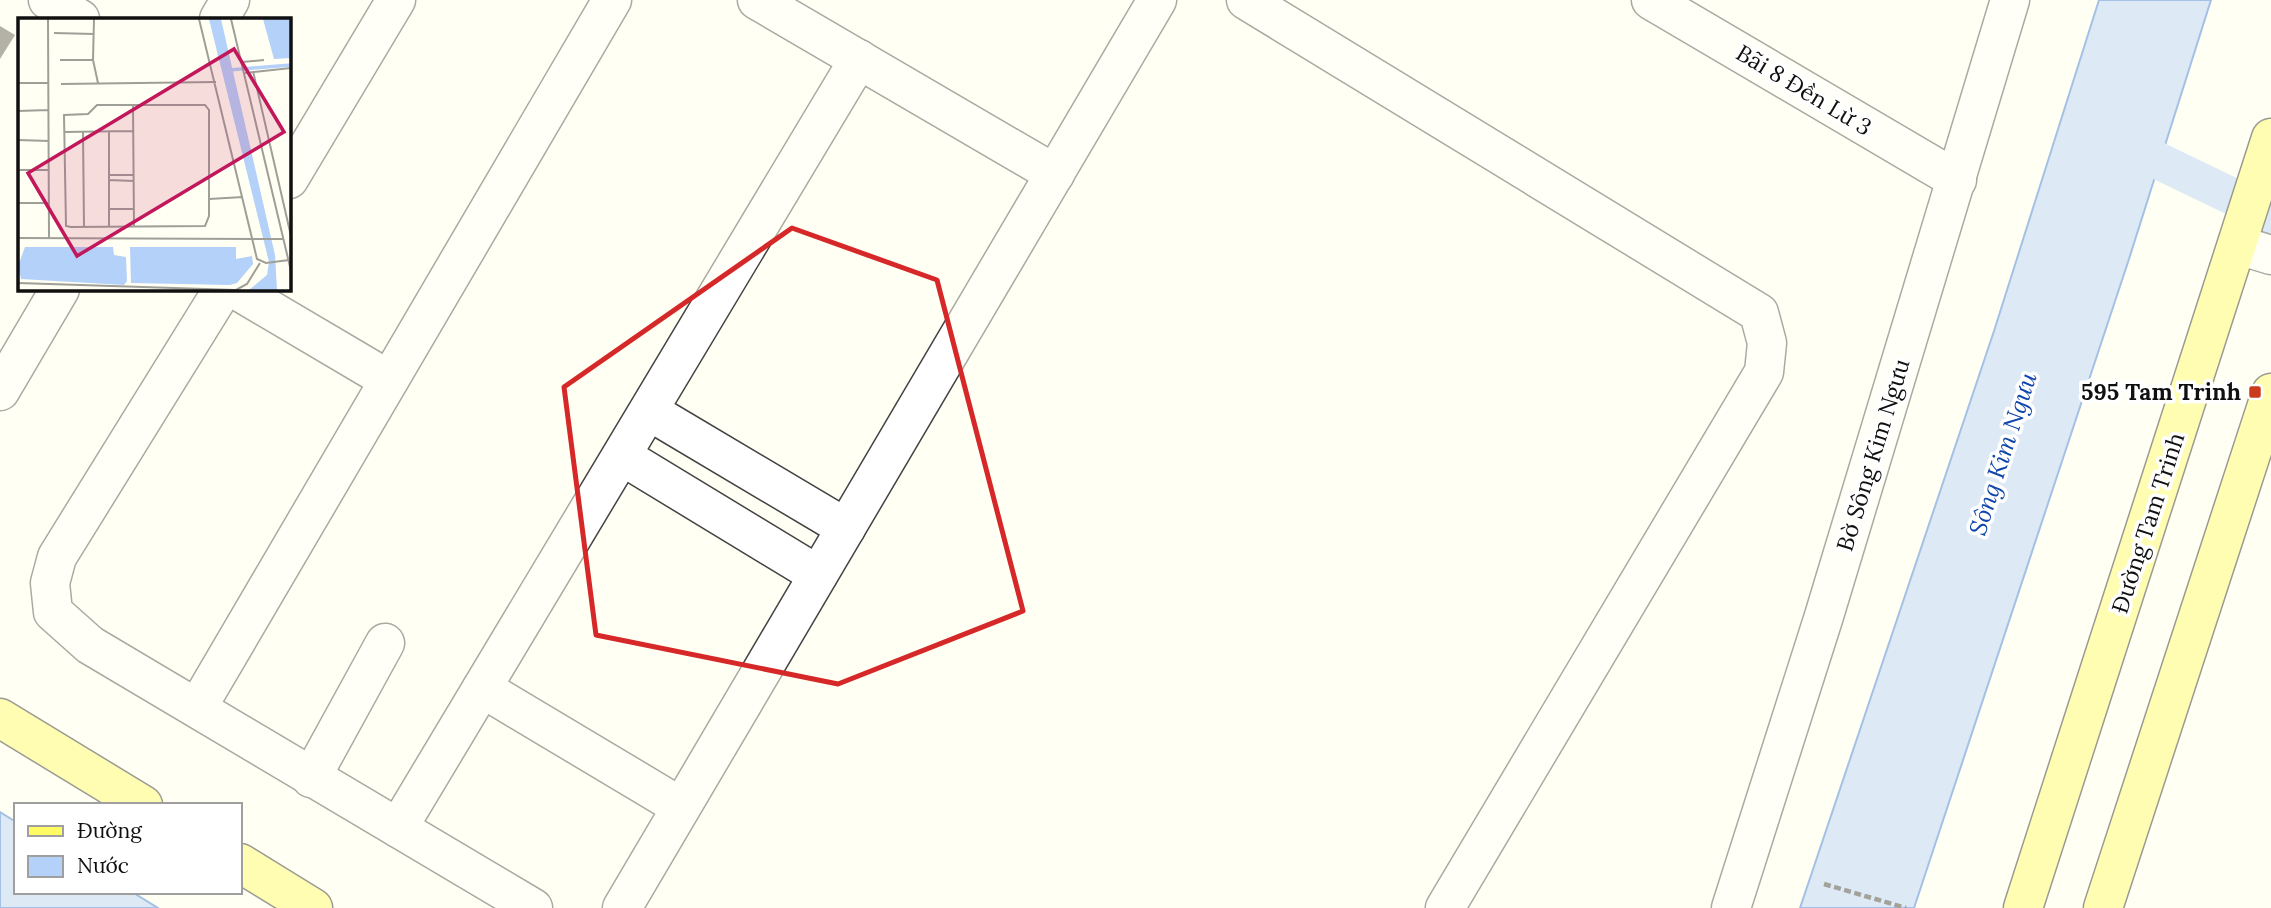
<svg xmlns="http://www.w3.org/2000/svg" width="2271" height="908" font-family="Lora,serif">
  <style>
    .water { fill: #b4d1fa; stroke: #3674d5; stroke-width: 2 }
    .lines { fill: none; stroke-linecap: round; stroke-linejoin: round }
    .canal { stroke: #b4d1fa; stroke-width: 37 }
    .building { fill: #59544b }
    .minor-casing { stroke: #434343; stroke-width: 41 }
    .major-casing { stroke: #212121; stroke-width: 41 }
    .path { stroke: #323232; stroke-width: 4.5; stroke-dasharray: 7 3.5; stroke-linecap: butt }
    .minor { stroke: #fff; stroke-width: 38 }
    .major { stroke: #fffb63; stroke-width: 38 }
    .marked { fill: none; stroke: #d62828; stroke-width: 5; stroke-linejoin: round }
    .poi-dot { fill: #ca3b1e; stroke: #fff; stroke-width: 2.5 }
    .labels { text-anchor: middle; stroke-width: 7; stroke-linejoin: round; paint-order: stroke }
    .street-label { font-size: 23px; fill: #101010; stroke: #fff }
    .poi-label { font-size: 23px; font-weight: bold; fill: #101010; stroke: #fff; text-anchor: end }
    .water-label { font-size: 24px; font-style: italic; fill: #1046ab; stroke: #fff }
    .inset-river { fill: none; stroke: #b4d1fa; stroke-width: 3.5 }
    .inset-road { fill: none; stroke: #9f9f98; stroke-width: 2 }
    .view { fill: #c2185b; fill-opacity: 0.15; stroke: #c2185b; stroke-width: 3.5 }
    .inset-edge { fill: none; stroke: #101010; stroke-width: 3.5 }
  </style>
  <rect width="100%" height="100%" fill="#fffff3"/>
  <g class="water">
    <polygon points="2099,0 2211,0 2129,259 1914,908 1800,908 1994,331"/>
    <polygon points="0,812 16,822 16,892 132,892 158,908 0,908"/>
  </g>
  <g class="lines">
    <polyline class="canal" points="2115,140 2271,215"/>
  </g>
  <polygon class="building" points="0,26 15,35 0,59"/>
  <g class="lines">
    <defs>
      <g id="minor">
        <polyline points="48,0 80,19"/>
        <polyline points="757,0 1055,174"/>
        <polyline points="1246,0 1759,313 1767,343 1764,372 1445,908"/>
        <polyline points="1651,0 1957,180"/>
        <polyline points="219,19 230,0"/>
        <polyline points="289,179 396,0"/>
        <polyline points="2238,245 2271,255"/>
        <polyline points="223,289 57,557 50,583 53,612 90,645 533,908"/>
        <polyline points="235,289 389,380"/>
        <polyline points="0,391 60,289"/>
        <polyline points="649,411 846,528"/>
        <polyline points="622,456 818,575"/>
        <polyline points="482,688 681,807"/>
        <polyline points="197,708 612,0"/>
        <polyline points="311,778 385,643"/>
        <polyline points="398,828 859,59"/>
        <polyline points="622,908 1157,0"/>
        <polyline points="1731,908 1824,616 2010,0"/>
      </g>
      <g id="major">
        <polyline points="0,718 143,805"/>
        <polyline points="240,863 313,908"/>
        <polyline points="2023,908 2271,138"/>
        <polyline points="2103,908 2271,393"/>
      </g>
    </defs>
    <use href="#minor" class="minor-casing"/>
    <use href="#major" class="major-casing"/>
    <polyline class="path" points="1824,884 1906,908"/>
    <use href="#minor" class="minor"/>
    <use href="#major" class="major"/>
  </g>
  <path d="M0 0H2271V908H0ZM792,228l145,52 86,331 -185,73 -242,-49 -32,-248z" fill="#fffff3" fill-opacity=".55" fill-rule="evenodd"/>
  <path class="marked" d="M792,228l145,52 86,331 -185,73 -242,-49 -32,-248z"/>
  <rect class="poi-dot" x="2248" y="385" width="14" height="14" rx="3.5"/>
  <g class="labels">
    <g class="street-label">
      <text transform="translate(1804 90) rotate(31)" y="8">Bãi 8 Đền Lừ 3</text>
      <text transform="translate(1873 455) rotate(-73)" y="8">Bờ Sông Kim Ngưu</text>
      <text transform="translate(2148 523) rotate(-72)" y="8">Đường Tam Trinh</text>
    </g>
    <g class="poi-label">
      <text x="2241" y="400">595 Tam Trinh</text>
    </g>
    <g class="water-label">
      <text transform="translate(2003 454) rotate(-72)" y="8">Sông Kim Ngưu</text>
    </g>
  </g>
  <g transform="translate(18 18)">
    <rect width="273" height="273" fill="#fffff3"/>
    <path d="M191,1h12l54,236 2,35h-28l18,-15 2,-13zM245,1h28v39l-17,1zM7,229h88l1,8 12,2 1,24 -3,4 -103,-6 -3,-13zM112,229h106v12l16,-3 1,8 -16,19 -7,2 -99,-2z" fill="#b4d1fa"/>
    <path class="inset-river" d="M211,52l62,-5"/>
    <path class="inset-road" d="M30,1l1,219M76,1l-1,41 5,23M181,1l58,240 9,4 23,-3M213,1l60,252M36,15l40,1M42,42h33M224,44l22,-2M235,53l38,165M227,55l46,-5M0,65h30M43,66l155,-2M115,87h72l4,5v106l-4,10 -134,1 -5,-1 -2,-111 24,-1 9,-9h36l1,121M0,93l30,-1M46,114l69,-1M65,114l1,95M91,114v95M0,122l31,1M0,152h31M91,157h25M91,162l25,1M191,181l34,-2M0,185h31M91,191h25M0,220l266,1M0,265l218,7 11,-6 13,-21"/>
    <path class="view" d="M216,31l50,83 -207,124 -49,-83z"/>
    <rect width="273" height="273" class="inset-edge"/>
  </g>
  <rect x="14" y="803" width="228" height="91" fill="#ffffff" stroke="#9f9f9f" stroke-width="2"/>
  <rect x="28" y="826" width="35" height="10" fill="#fffb63" stroke="#9f9f9f" stroke-width="2"/>
  <text x="77" y="838" font-size="21" fill="#101010">Đường</text>
  <rect x="28" y="856" width="35" height="21" fill="#b4d1fa" stroke="#9f9f9f" stroke-width="2"/>
  <text x="77" y="873" font-size="21" fill="#101010">Nước</text>
</svg>
